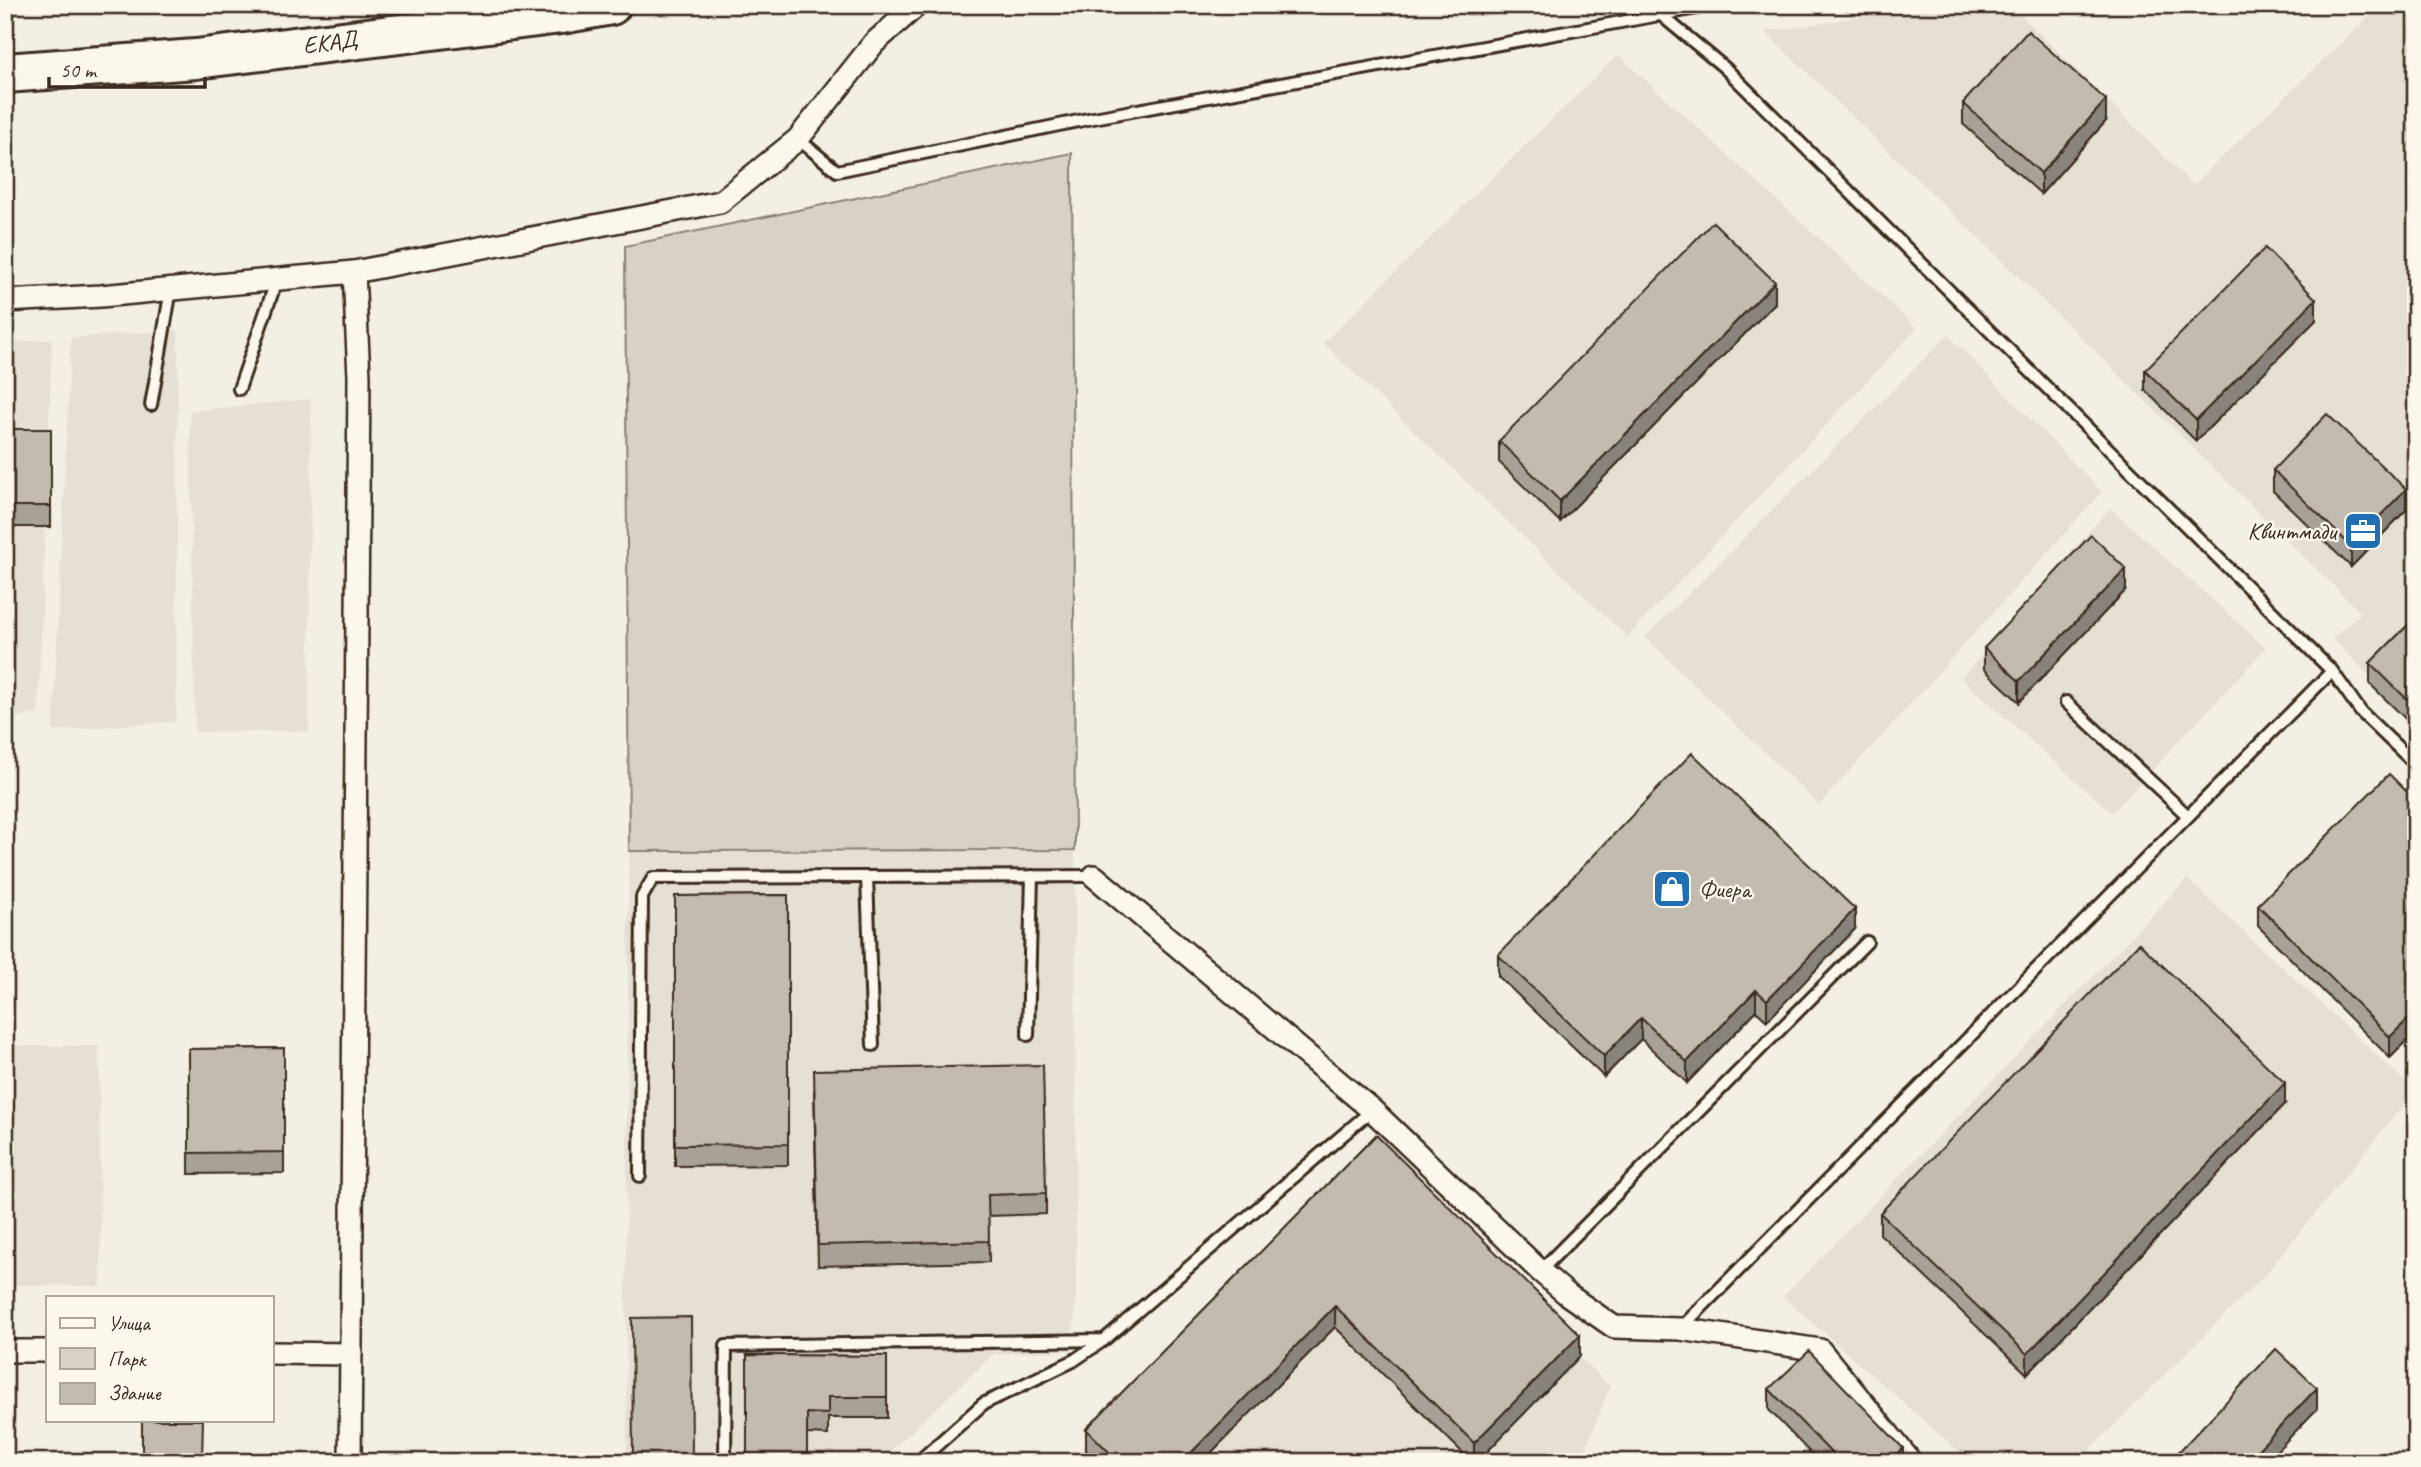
<svg xmlns="http://www.w3.org/2000/svg" width="2421" height="1467" font-family="Caveat,sans-serif">
  <style>
    .built { fill: #e5dfd4 }
    .green { fill: #d8d1c6; stroke: #8a7e72; stroke-width: 2 }
    .lines { fill: none; stroke-linecap: round; stroke-linejoin: round }
    .lane-casing { stroke: #3b2a1e; stroke-width: 16 }
    .street-casing { stroke: #3b2a1e; stroke-width: 26 }
    .highway-casing { stroke: #3b2a1e; stroke-width: 44 }
    .lane { stroke: #fbf7ec; stroke-width: 10 }
    .street { stroke: #fbf7ec; stroke-width: 21 }
    .highway { stroke: #fbf7ec; stroke-width: 38 }
    .wall { fill: #a8a197; stroke: #3b2a1e; stroke-width: 2 }
    .shaded-wall { fill: #88837b; stroke: #3b2a1e; stroke-width: 2 }
    .building { fill: #c3bbb0; stroke: #3b2a1e; stroke-width: 2 }
    .labels { text-anchor: middle; stroke-width: 5; stroke-linejoin: round; paint-order: stroke }
    .street-label { font-size: 24px; fill: #3b2a1e; stroke: #fbf7ec }
    .poi-label { font-size: 24px; fill: #3b2a1e; stroke: #fbf7ec; text-anchor: end }
  </style>
  <rect width="100%" height="100%" fill="#f3efe4"/>
  <filter id="ink" filterUnits="userSpaceOnUse"><feTurbulence type="fractalNoise" baseFrequency=".0143" numOctaves="2"/><feDisplacementMap in="SourceGraphic" scale="14" xChannelSelector="R" yChannelSelector="G"/><feConvolveMatrix kernelMatrix="1 2 1 2 8 2 1 2 1" color-interpolation-filters="sRGB"/></filter>
  <g filter="url(#ink)">
    <g class="built">
      <polygon points="1935,5 2011,5 2193,185 2381,5 2416,7 2416,723 2332,638 2361,613 2058,315 1765,32"/>
      <polygon points="1618,55 1917,328 1627,637 1323,343"/>
      <polygon points="178,330 176,721 53,731 71,338"/>
      <polygon points="1948,335 2102,492 1819,805 1645,637"/>
      <polygon points="52,339 38,714 5,719 5,343"/>
      <polygon points="311,399 309,731 195,732 190,411"/>
      <polygon points="2110,508 2266,648 2112,813 1961,678"/>
      <polygon points="1075,850 1076,1295 1072,1350 994,1354 879,1462 627,1462 626,1299 629,851"/>
      <polygon points="2187,879 2415,1091 2263,1277 2077,1462 1971,1462 1783,1297"/>
      <polygon points="5,1046 99,1046 101,1286 5,1285"/>
      <polygon points="1370,1153 1610,1387 1580,1462 1068,1462"/>
    </g>
    <polygon class="green" points="1072,153 1075,850 629,851 625,246"/>
    <g class="lines">
      <defs>
        <g id="lane">
          <polyline points="1661,15 1725,68 2332,671 2361,712 2416,765"/>
          <polyline points="798,139 837,171 1088,119 1714,5"/>
          <polyline points="239,389 277,279"/>
          <polyline points="151,405 171,289"/>
          <polyline points="2066,702 2188,816"/>
          <polyline points="867,877 873,1045"/>
          <polyline points="1028,1035 1032,876"/>
          <polyline points="640,1176 642,897 653,878 1094,876"/>
          <polyline points="1540,1271 1867,942"/>
          <polyline points="1680,1329 2332,671"/>
          <polyline points="725,1462 726,1346 1104,1340 1372,1110"/>
          <polyline points="918,1462 983,1404 1073,1361 1104,1340"/>
        </g>
        <g id="street">
          <polyline points="5,301 101,296 354,272 720,202 798,139 874,43 917,5"/>
          <polyline points="1094,876 1372,1110 1540,1271 1568,1295 1614,1327 1680,1329 1820,1350 1911,1462"/>
          <polyline points="5,1351 47,1351"/>
          <polyline points="271,1353 351,1354"/>
          <polyline points="350,1462 359,377 354,272"/>
        </g>
        <polyline id="highway" points="5,73 196,59 561,14 611,5"/>
      </defs>
      <use href="#lane" class="lane-casing"/>
      <use href="#street" class="street-casing"/>
      <use href="#highway" class="highway-casing"/>
      <use href="#lane" class="lane"/>
      <use href="#street" class="street"/>
      <use href="#highway" class="highway"/>
    </g>
    <g class="wall">
      <polygon points="1963,103 2106,121 2041,194 1963,124"/>
      <polygon points="1775,303 1560,522 1499,462 1499,441"/>
      <polygon points="2316,320 2196,441 2145,390 2145,370"/>
      <rect x="5" y="429" width="46" height="98"/>
      <polygon points="2273,470 2406,510 2351,567 2273,491"/>
      <polygon points="2126,590 2019,702 1984,669 1984,648"/>
      <polygon points="2416,617 2416,729 2370,684 2370,663"/>
      <polygon points="2416,801 2416,1032 2390,1058 2258,926 2258,905"/>
      <polygon points="788,895 788,1165 675,1166 675,896"/>
      <polygon points="1855,929 1767,1021 1756,1011 1687,1083 1641,1039 1604,1077 1498,976 1498,955"/>
      <polygon points="284,1048 284,1173 189,1174 189,1049"/>
      <polygon points="814,1091 1046,1193 1046,1214 988,1216 989,1262 818,1266"/>
      <polygon points="2285,1104 2027,1374 1880,1234 1880,1213"/>
      <polygon points="1376,1135 1580,1356 1477,1462 1472,1462 1335,1327 1202,1462 1098,1462 1086,1450 1086,1429"/>
      <polygon points="747,1355 887,1356 887,1418 828,1418 828,1435 807,1434"/>
      <polygon points="1769,1389 1903,1462 1819,1462 1769,1410"/>
    </g>
    <g class="shaded-wall">
      <polygon points="2106,100 2106,121 2041,194 2041,173"/>
      <polygon points="1775,282 1775,303 1560,522 1560,501"/>
      <polygon points="2316,299 2316,320 2196,441 2196,420"/>
      <polygon points="2406,489 2406,510 2351,567 2351,546"/>
      <polygon points="2126,569 2126,590 2019,702 2019,681"/>
      <polygon points="1855,909 1855,929 1767,1021 1767,1000"/>
      <polygon points="1756,990 1756,1011 1687,1083 1687,1062"/>
      <polygon points="2416,1011 2416,1032 2390,1058 2390,1037"/>
      <polygon points="1641,1018 1641,1039 1604,1077 1604,1056"/>
      <polygon points="2285,1083 2285,1104 2027,1374 2027,1354"/>
      <polygon points="1335,1306 1335,1327 1202,1462 1182,1462"/>
      <polygon points="1580,1335 1580,1356 1477,1462 1474,1462 1474,1443"/>
      <polygon points="2317,1388 2317,1409 2266,1462 2246,1462"/>
      <polygon points="1903,1448 1903,1462 1888,1462"/>
    </g>
    <g class="building">
      <polygon points="2028,31 2106,100 2041,173 1963,103"/>
      <polygon points="1713,222 1775,282 1560,501 1499,441"/>
      <polygon points="2265,248 2316,299 2196,420 2145,370"/>
      <polygon points="2327,414 2406,489 2351,546 2273,470"/>
      <rect x="5" y="429" width="46" height="77"/>
      <polygon points="2091,535 2126,569 2019,681 1984,648"/>
      <polygon points="2416,617 2416,708 2370,663"/>
      <polygon points="1692,753 1855,909 1767,1000 1756,990 1687,1062 1641,1018 1604,1056 1498,955"/>
      <polygon points="2389,774 2416,801 2416,1011 2390,1037 2258,905"/>
      <polygon points="788,895 788,1144 675,1145 675,896"/>
      <polygon points="2139,943 2285,1083 2027,1354 1880,1213"/>
      <polygon points="284,1048 284,1152 189,1153 189,1049"/>
      <polygon points="1043,1065 1046,1193 988,1195 989,1241 818,1245 814,1070"/>
      <polygon points="1376,1135 1580,1335 1474,1443 1335,1306 1182,1462 1119,1462 1086,1429"/>
      <polygon points="691,1317 692,1462 633,1462 632,1318"/>
      <polygon points="2276,1349 2317,1388 2246,1462 2169,1462"/>
      <polygon points="1809,1351 1903,1448 1888,1462 1840,1462 1769,1389"/>
      <polygon points="747,1355 887,1356 887,1397 828,1397 828,1414 807,1413 807,1462 747,1462"/>
      <polygon points="142,1420 203,1420 202,1462 142,1462"/>
    </g>
  </g>
  <defs>
    <symbol id="office-square" viewBox="-11 -11 22 22"><rect x="-9" y="-9" width="18" height="18" rx="4" fill="#1f6fb2" stroke="#fbf7ec"/><path d="M-6-3h4V-5.5h4V-3h4V5H-6ZM-1-4.5V-3h2v-1.5ZM-6 0V1H6V0Z" fill="#fff"/></symbol>
    <symbol id="shop-square" viewBox="-11 -11 22 22"><rect x="-9" y="-9" width="18" height="18" rx="4" fill="#1f6fb2" stroke="#fbf7ec"/><path d="M-5-2.5h2.3a2.7 3.5 0 0 1 5.4 0H5L5.5 6h-11ZM-1.5-2.5h3a1.5 2.3 0 0 0-3 0Z" fill="#fff"/></symbol>
  </defs>
  <g fill-rule="evenodd">
    <use href="#office-square" x="2341" y="509" width="44" height="44"/>
    <use href="#shop-square" x="1650" y="867" width="44" height="44"/>
  </g>
  <g class="labels">
    <g class="street-label">
      <text transform="translate(330 42) rotate(-7)" y="8">ЕКАД</text>
    </g>
    <g class="poi-label">
      <text x="2336" y="539">Квинтмади</text>
      <text x="1699" y="897" text-anchor="start">Фиера</text>
    </g>
  </g>
  <rect width="2421" height="1467" fill="none" stroke="#fbf7ec" stroke-width="28"/>
  <rect x="14" y="14" width="2393" height="1439" fill="none" stroke="#3b2a1e" stroke-width="2.5" filter="url(#ink)"/>
  <rect x="46" y="1296" width="228" height="126" fill="#fbf7ec" stroke="#aea59a" stroke-width="2"/>
  <rect x="60" y="1318" width="35" height="10" fill="#fbf7ec" stroke="#aea59a" stroke-width="2"/>
  <text x="108" y="1330" font-size="21" fill="#3b2a1e">Улица</text>
  <rect x="60" y="1348" width="35" height="21" fill="#d8d1c6" stroke="#aea59a" stroke-width="2"/>
  <text x="108" y="1366" font-size="21" fill="#3b2a1e">Парк</text>
  <rect x="60" y="1383" width="35" height="21" fill="#c3bbb0" stroke="#aea59a" stroke-width="2"/>
  <text x="108" y="1400" font-size="21" fill="#3b2a1e">Здание</text>
  <path d="M49 77v10h156v-10" fill="none" stroke="#3b2a1e" stroke-width="3.5"/>
  <text x="60" y="77" font-size="21" fill="#3b2a1e" stroke="#fbf7ec" stroke-width="5" paint-order="stroke">50 m</text>
</svg>
